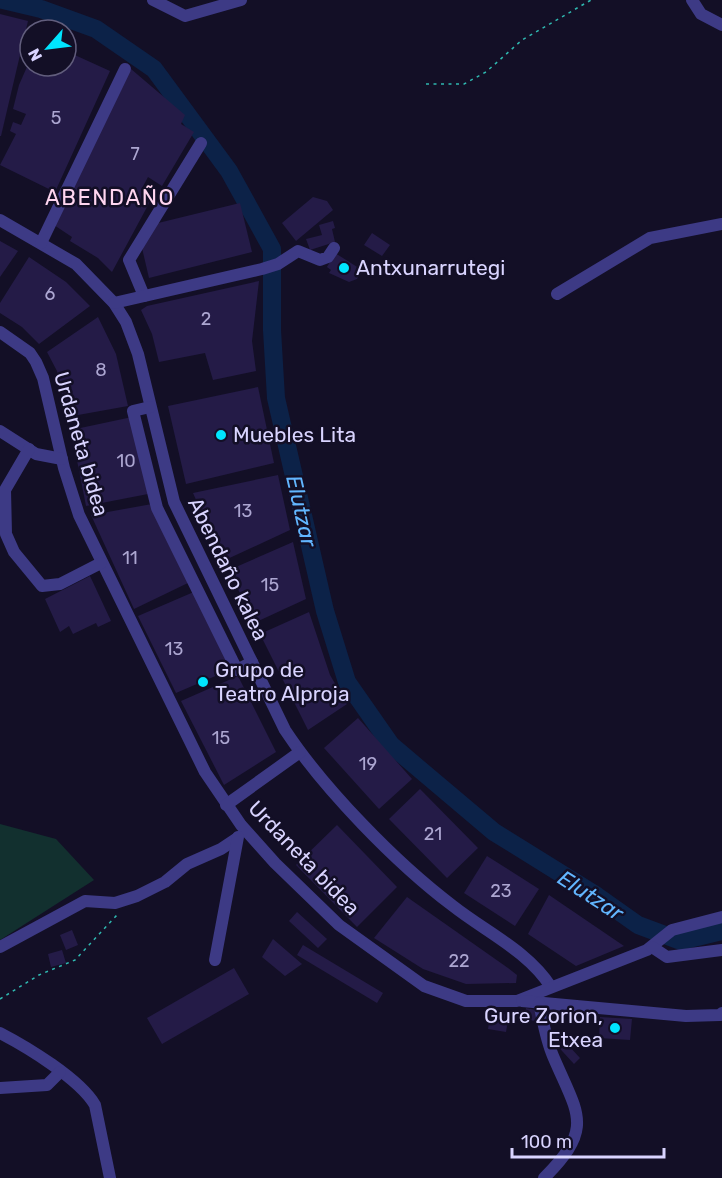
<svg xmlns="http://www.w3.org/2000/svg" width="722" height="1178" font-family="Rubik,sans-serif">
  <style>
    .green { fill: #12302f }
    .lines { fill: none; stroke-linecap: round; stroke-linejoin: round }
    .river { stroke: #0c2248; stroke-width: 18 }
    .building { fill: #241b47 }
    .path { stroke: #2fb8b0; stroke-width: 1.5; stroke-dasharray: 3 4.5; stroke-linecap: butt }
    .minor { stroke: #3d3a85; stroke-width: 12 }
    .poi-dot { fill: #00e5ff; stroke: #130f26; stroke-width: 2 }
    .labels { text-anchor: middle; stroke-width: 5; stroke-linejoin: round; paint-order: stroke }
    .number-label { font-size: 18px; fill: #aca6d1 }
    .poi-label { font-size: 21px; fill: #d9d4ff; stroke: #130f26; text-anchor: start }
    .street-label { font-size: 21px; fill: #d9d4ff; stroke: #130f26 }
    .neighbourhood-label { font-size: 22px; letter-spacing: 1.5px; fill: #ffd6f0; stroke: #130f26 }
    .water-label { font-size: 22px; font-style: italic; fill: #62b6ff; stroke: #130f26 }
  </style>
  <rect width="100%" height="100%" fill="#130f26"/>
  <polygon class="green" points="0,824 56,839 94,880 0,940"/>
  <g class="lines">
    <polyline class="river" points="3,0 41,9 96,29 154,69 229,171 272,249 272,330 276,398 325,611 347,682 391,745 494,832 597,896 638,925 681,941 722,931"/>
  </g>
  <g class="building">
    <polygon points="0,14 28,21 1,136 0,136"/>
    <polygon points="66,51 110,71 55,192 0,165 16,134 10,131 13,122 21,125 26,114 13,109 19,85 30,60 30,66 66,66"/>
    <polygon points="131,69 185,115 181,124 194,132 162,186 148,177 141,190 153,196 112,272 98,258 70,241 72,237 54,225"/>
    <polygon points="313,197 327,201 333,210 296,241 282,223"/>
    <polygon points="240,203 252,252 149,278 142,248 154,224"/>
    <polygon points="333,221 335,228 332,229 335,242 310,250 306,239 322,235 319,225"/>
    <polygon points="372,233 390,245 382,256 364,245"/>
    <polygon points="0,241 18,251 0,277"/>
    <polygon points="335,253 362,270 357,279 349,282 329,273 331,270 327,267"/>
    <polygon points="29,257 66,282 90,306 39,344 22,327 0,313 0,303"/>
    <polygon points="259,281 252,341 256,371 213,380 205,353 159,362 152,334 141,310 147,306"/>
    <polygon points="98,317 116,354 128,406 67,417 57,371 47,352"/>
    <polygon points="258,387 274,463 186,484 168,406"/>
    <polygon points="132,417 148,494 86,506 71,430"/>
    <polygon points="278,475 290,530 223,561 193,493"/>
    <polygon points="152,504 190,582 134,609 91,515"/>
    <polygon points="293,542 306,599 254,623 229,570"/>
    <polygon points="90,576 111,621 98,627 96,623 73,634 69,626 60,632 45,599"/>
    <polygon points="196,591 234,668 176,693 138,616"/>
    <polygon points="309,612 330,675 347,704 308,730 260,634"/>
    <polygon points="238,676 276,752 224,785 181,701"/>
    <polygon points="358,718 412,779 379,809 324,748"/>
    <polygon points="420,789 478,848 447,878 389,819"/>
    <polygon points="337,825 397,887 357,927 296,865"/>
    <polygon points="487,856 539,889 515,926 464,893"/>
    <polygon points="549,895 624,946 576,966 528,934"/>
    <polygon points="407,897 508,968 517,975 516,983 466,984 423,969 374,938"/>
    <polygon points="297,912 327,939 318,948 289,921"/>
    <polygon points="72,930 78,945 66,950 60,935"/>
    <polygon points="273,939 302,964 285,976 262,957"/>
    <polygon points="303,945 383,993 377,1003 297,955"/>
    <polygon points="62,950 66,963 51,967 48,954"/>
    <polygon points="234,968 249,994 162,1044 147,1018"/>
    <polygon points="526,1008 536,1010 537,1021 524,1020"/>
    <polygon points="491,1012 509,1015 506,1032 488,1029"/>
    <polygon points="600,1017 632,1019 630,1040 599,1038"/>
    <polygon points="558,1034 580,1058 574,1064 552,1040"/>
  </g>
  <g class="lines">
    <g class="path">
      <polyline points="426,84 464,84 486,72 522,40 591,0"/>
      <polyline points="0,999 39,975 75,960 117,915"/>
    </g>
    <g class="minor">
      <polyline points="153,0 185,16 241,0"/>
      <polyline points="692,0 701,14 722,25"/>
      <path d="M0,220l76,44 38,39 12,19 12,32 36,148 111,228c39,59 111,133 168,176 33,26 75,45 98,81"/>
      <polyline points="41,243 125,69"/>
      <polyline points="557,294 650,238 722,224"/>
      <polyline points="144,296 129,260 201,143"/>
      <polyline points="114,303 262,269 278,264 298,251 320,260 328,257 334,248"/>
      <polyline points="0,332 30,353 36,362 43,378 64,468 79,515 205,772 241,825 275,863 339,925 424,986 466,1001 517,1001 647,950 672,930 722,917"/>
      <polyline points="150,407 133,411 157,508 237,670 252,662"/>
      <polyline points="0,431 36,454 62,459"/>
      <polyline points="29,449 5,490 6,534 14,552 42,586 60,584 101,563"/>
      <polyline points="226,805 300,752"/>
      <polyline points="0,947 85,901 115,903 137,896 165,882 187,864 221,849 236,839"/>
      <polyline points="652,947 667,957 722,950"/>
      <polyline points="215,960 238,837"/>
      <polyline points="522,1001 686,1016 720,1015 722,1013"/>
      <path d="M539,1003c4,18 7,37 14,53 25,59 42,71 -9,122"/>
      <path d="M0,1033c27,14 80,46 95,72l15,73"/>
      <polyline points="0,1088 47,1085 60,1072"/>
    </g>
  </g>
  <g class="poi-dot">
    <circle cx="344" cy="268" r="6"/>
    <circle cx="221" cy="435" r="6"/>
    <circle cx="203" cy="682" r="6"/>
    <circle cx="615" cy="1028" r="6"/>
  </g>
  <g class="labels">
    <g class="number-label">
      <text x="56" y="124">5</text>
      <text x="135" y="160">7</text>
      <text x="50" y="300">6</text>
      <text x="206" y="325">2</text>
      <text x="101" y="376">8</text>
      <text x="126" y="467">10</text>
      <text x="243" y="517">13</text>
      <text x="130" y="564">11</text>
      <text x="270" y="591">15</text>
      <text x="174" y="655">13</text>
      <text x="221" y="744">15</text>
      <text x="368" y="770">19</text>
      <text x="433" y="840">21</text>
      <text x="501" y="897">23</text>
      <text x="459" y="967">22</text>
    </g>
    <g class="poi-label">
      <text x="356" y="275">Antxunarrutegi</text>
      <text x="233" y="442">Muebles Lita</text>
      <text x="215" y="677">Grupo de<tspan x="215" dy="24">Teatro Alproja</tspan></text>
      <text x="603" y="1023" text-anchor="end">Gure Zorion,<tspan x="603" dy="24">Etxea</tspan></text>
    </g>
    <g class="street-label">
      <text transform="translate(81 444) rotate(74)" y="7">Urdaneta bidea</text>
      <text transform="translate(228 569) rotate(64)" y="7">Abendaño kalea</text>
      <text transform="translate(304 858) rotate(46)" y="7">Urdaneta bidea</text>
    </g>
    <g class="neighbourhood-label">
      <text x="110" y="205">ABENDAÑO</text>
    </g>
    <g class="water-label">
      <text transform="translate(302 511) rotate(77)" y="8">Elutzar</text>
      <text transform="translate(591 895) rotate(33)" y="8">Elutzar</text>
    </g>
  </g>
  <g transform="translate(48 48) rotate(242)"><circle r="28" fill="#130f26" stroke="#625e7d" stroke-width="1.5"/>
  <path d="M0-4.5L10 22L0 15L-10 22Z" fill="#00e5ff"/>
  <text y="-9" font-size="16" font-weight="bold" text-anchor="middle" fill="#d9d4ff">N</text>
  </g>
  <path d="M512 1148v9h152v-9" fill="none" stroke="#d9d4ff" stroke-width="3"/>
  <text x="521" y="1148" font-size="18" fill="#d9d4ff" stroke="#130f26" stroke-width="4.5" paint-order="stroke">100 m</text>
</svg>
